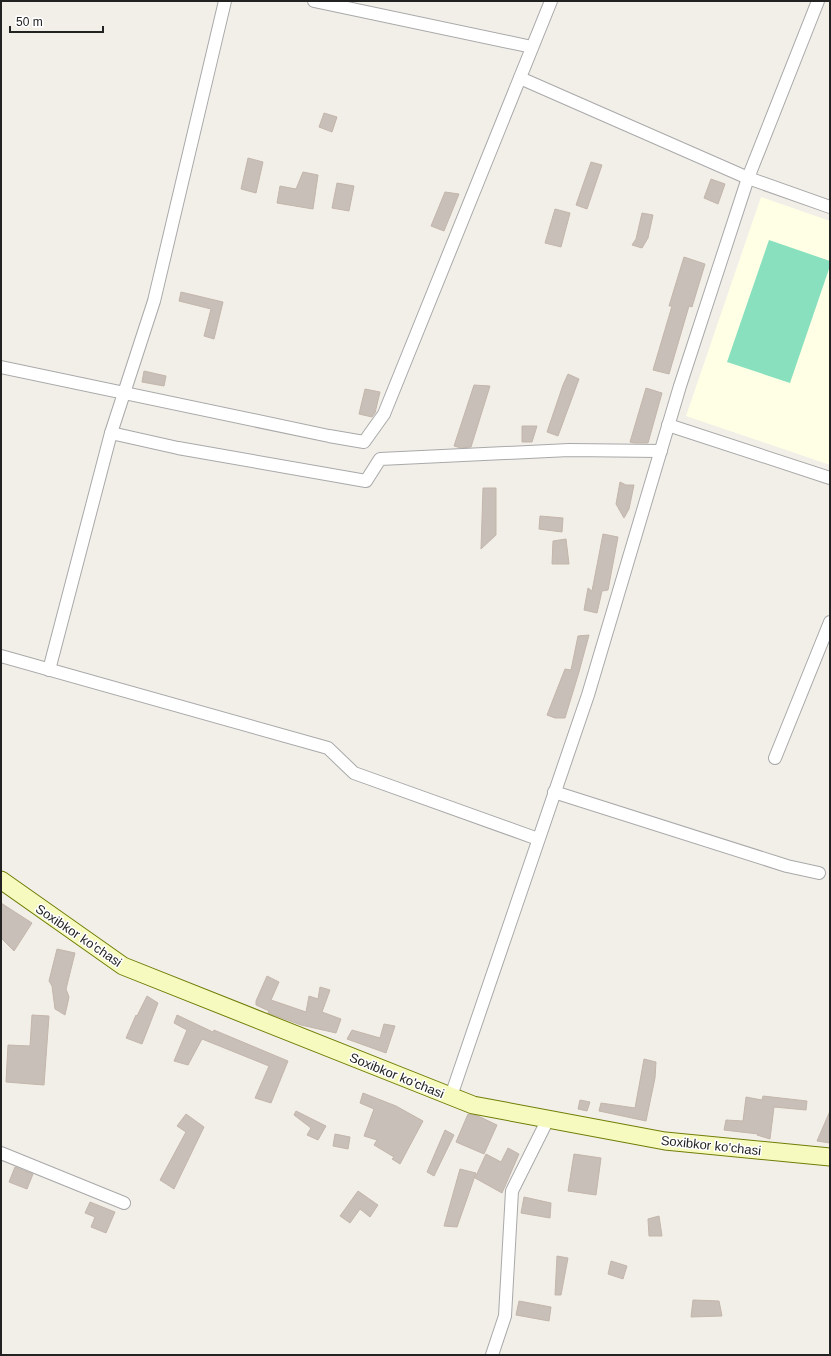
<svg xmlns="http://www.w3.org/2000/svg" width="831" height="1356" font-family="Arial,sans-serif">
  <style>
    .education { fill: #ffffe5 }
    .pitch { fill: #88e0be }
    .building { fill: #c7bfb8; stroke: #c4b6ab }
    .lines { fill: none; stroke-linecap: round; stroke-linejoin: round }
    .minor-casing { stroke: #a9a9a9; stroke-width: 14 }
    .secondary-casing { stroke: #707d05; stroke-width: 19 }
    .minor { stroke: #fff; stroke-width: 12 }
    .secondary { stroke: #f7fabf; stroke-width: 17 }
    .labels { text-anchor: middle; stroke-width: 3; stroke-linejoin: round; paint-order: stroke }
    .street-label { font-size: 13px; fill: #222; stroke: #fff }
  </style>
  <rect width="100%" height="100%" fill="#f2efe9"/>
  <polygon class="education" points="761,197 830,221 830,465 686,416"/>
  <polygon class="pitch" points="769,240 830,261 830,266 790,383 727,362"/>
  <g class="building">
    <polygon points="324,113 337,117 332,132 319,127"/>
    <polygon points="248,158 263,162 256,193 241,189"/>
    <polygon points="591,162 602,165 587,209 576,205"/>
    <polygon points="303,172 318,175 313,209 277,203 280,186 296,189"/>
    <polygon points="711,179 725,184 718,204 704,198"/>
    <polygon points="337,183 354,186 349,211 332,208"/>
    <polygon points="445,192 459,194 444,231 431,226"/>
    <polygon points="555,209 570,213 561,247 545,243"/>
    <polygon points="642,213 653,215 648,238 642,248 632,245 636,239"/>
    <polygon points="684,257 705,264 692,307 689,306 669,374 653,370 672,306 669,306"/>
    <polygon points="181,292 223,302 214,339 204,336 211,309 179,301"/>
    <polygon points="144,371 166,376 164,386 142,382"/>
    <polygon points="568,374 579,379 558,436 547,432 563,385"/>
    <polygon points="474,385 490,386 471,447 461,448 454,446"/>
    <polygon points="646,388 662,393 648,443 634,443 630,442"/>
    <polygon points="365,389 380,392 375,413 372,417 359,414"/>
    <polygon points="522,426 537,426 532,442 522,442"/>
    <polygon points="620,482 626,485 634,485 629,509 624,518 616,504"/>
    <polygon points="483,488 496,488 496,535 481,549"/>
    <polygon points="540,516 563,518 562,532 539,529"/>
    <polygon points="603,534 618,537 608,590 602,591 597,613 584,610 588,588 592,591"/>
    <polygon points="566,539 569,564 552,564 553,541"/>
    <polygon points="589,635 579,672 565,718 555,718 547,715 565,669 571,670 578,636"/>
    <polygon points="1,903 32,923 14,951 1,938"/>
    <polygon points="57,949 75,953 66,989 69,997 65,1015 55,1009 52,986 49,981"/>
    <polygon points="267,976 279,982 271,1000 306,1012 309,996 318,999 320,987 330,990 322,1012 341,1019 336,1033 301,1025 268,1013 269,1011 256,1005 256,1001"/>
    <polygon points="147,996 158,1003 142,1044 126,1038 136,1015 137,1016"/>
    <polygon points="32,1015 49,1016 44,1085 6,1082 8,1045 30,1046"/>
    <polygon points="177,1015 213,1032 214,1030 288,1061 271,1103 255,1098 269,1066 202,1039 188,1065 174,1061 187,1030 174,1023"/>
    <polygon points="384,1024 395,1026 386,1053 347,1039 352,1030 380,1038"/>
    <polygon points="644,1059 656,1062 655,1078 646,1121 599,1111 601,1103 635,1108"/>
    <polygon points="363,1093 396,1106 423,1121 400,1164 392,1159 394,1157 374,1145 377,1140 364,1136 374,1109 360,1103"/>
    <polygon points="763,1096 807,1101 806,1110 774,1107 770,1139 757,1135 758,1134 724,1130 726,1120 743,1121 746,1097 762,1100"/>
    <polygon points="580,1100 590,1102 587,1111 578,1109"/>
    <polygon points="296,1111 326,1126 318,1140 307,1135 311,1128 294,1115"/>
    <polygon points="830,1111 830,1143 817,1141"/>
    <polygon points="186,1114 204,1127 174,1189 160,1180 186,1132 177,1126"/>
    <polygon points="468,1114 478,1116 497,1125 484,1154 456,1142"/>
    <polygon points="445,1130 454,1135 434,1176 427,1172"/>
    <polygon points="335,1134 350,1137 348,1149 333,1146"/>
    <polygon points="508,1148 519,1154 502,1193 475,1178 486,1154 501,1162"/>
    <polygon points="574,1154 601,1158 596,1195 568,1191"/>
    <polygon points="15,1167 33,1174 27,1189 9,1182"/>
    <polygon points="460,1169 476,1173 457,1227 444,1226"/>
    <polygon points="358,1191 378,1205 370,1217 360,1209 350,1223 340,1216"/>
    <polygon points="524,1197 551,1203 550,1218 521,1213"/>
    <polygon points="90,1202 115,1212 106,1233 91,1227 95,1217 85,1213"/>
    <polygon points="659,1216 662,1236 649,1236 648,1219"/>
    <polygon points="557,1256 568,1258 561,1295 555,1295"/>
    <polygon points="611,1261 627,1266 623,1279 608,1274"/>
    <polygon points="693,1300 719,1301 722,1316 691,1317"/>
    <polygon points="519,1301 551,1307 549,1321 516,1315"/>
  </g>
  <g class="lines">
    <defs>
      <g id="minor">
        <polyline points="314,1 532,47"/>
        <polyline points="520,78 748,178 830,207"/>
        <polyline points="1,367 329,436 364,442 384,414 551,1"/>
        <polyline points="668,425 830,478"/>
        <polyline points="111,433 154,301 225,1"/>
        <polyline points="1,656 328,748 354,773 538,839"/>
        <polyline points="49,670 111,433 178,448 366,481 380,459 569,450 661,451"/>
        <polyline points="775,758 830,622"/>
        <polyline points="554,792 787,866 819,873"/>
        <polyline points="451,1096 588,695 680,386 748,178 818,1"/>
        <polyline points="1,1153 124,1203"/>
        <polyline points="492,1355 505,1316 512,1191 548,1119"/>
      </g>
      <polyline id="secondary" points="1,880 123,966 473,1105 665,1141 830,1157"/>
    </defs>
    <use href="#minor" class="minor-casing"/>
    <use href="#secondary" class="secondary-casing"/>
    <use href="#minor" class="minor"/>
    <use href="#secondary" class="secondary"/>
  </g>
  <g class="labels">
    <g class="street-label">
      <text transform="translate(79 935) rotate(34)" y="5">Soxibkor ko'chasi</text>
      <text transform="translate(397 1075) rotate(22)" y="5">Soxibkor ko'chasi</text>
      <text transform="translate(711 1145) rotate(6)" y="5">Soxibkor ko'chasi</text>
    </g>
  </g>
  <rect width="831" height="1356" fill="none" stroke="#222222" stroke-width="4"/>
  <path d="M10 26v6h93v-6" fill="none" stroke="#222222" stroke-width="2"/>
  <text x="16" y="26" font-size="12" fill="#222222" stroke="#ffffff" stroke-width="3" paint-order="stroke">50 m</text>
</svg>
